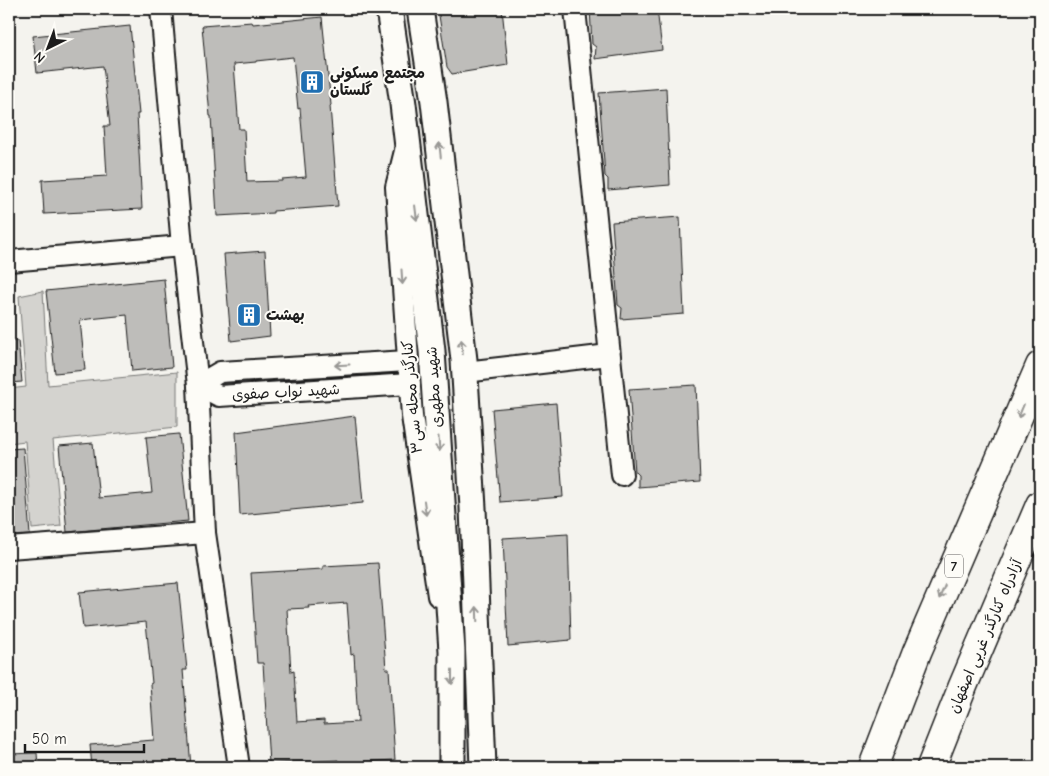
<svg xmlns="http://www.w3.org/2000/svg" width="1049" height="776" font-family="'Comic Neue','Playpen Sans Arabic',sans-serif">
  <style>
    .green { fill: #d4d3cf; stroke: #787876 }
    .building { fill: #bebdba; stroke: #1c1c1c; fill-rule: evenodd }
    .lines { fill: none; stroke-linecap: round; stroke-linejoin: round }
    .minor-casing { stroke: #1c1c1c; stroke-width: 24 }
    .major-casing { stroke: #1c1c1c; stroke-width: 29 }
    .highway-casing { stroke: #1c1c1c; stroke-width: 31 }
    .minor { stroke: #fdfcf7; stroke-width: 20 }
    .major { stroke: #fdfcf7; stroke-width: 25 }
    .highway { stroke: #fdfcf7; stroke-width: 28 }
    .oneway { stroke: #989794 }
    .labels { text-anchor: middle; stroke-width: 4; stroke-linejoin: round; paint-order: stroke }
    .shield { fill: #fdfcf7; stroke: #605f5e; stroke-width: 1 }
    .shield-label { font-size: 14px; font-weight: bold; fill: #1c1c1c }
    .poi-label { font-size: 15px; font-weight: bold; fill: #1c1c1c; stroke: #fdfcf7; text-anchor: start }
    .street-label { font-size: 15px; fill: #1c1c1c; stroke: #fdfcf7 }
  </style>
  <rect width="100%" height="100%" fill="#f4f3ee"/>
  <filter id="ink" filterUnits="userSpaceOnUse"><feTurbulence type="fractalNoise" baseFrequency=".02" numOctaves="2"/><feDisplacementMap in="SourceGraphic" scale="10" xChannelSelector="R" yChannelSelector="G"/><feConvolveMatrix kernelMatrix="1 2 1 2 8 2 1 2 1" color-interpolation-filters="sRGB"/></filter>
  <g filter="url(#ink)">
    <polygon class="green" points="43,291 48,385 177,372 177,427 53,440 61,526 32,529 25,441 9,443 9,389 26,387 19,296"/>
    <g class="building">
      <polygon points="438,9 502,9 508,65 452,74 447,67"/>
      <polygon points="590,9 657,9 662,50 595,59 596,47 592,44"/>
      <path d="M322,17l9,88 -1,1 8,100 -65,5v2l-56,3 -6,-100h-1l-8,-90 50,-4 1,2zM293,57l5,52 2,-1 6,69 -24,2v2l-35,1 -3,-53h-5l-5,-65 22,-2v-1z"/>
      <polygon points="130,26 139,114 137,114 142,209 44,214 42,180 107,176 104,126 110,126 103,66 37,73 33,36"/>
      <polygon points="666,88 670,185 608,190 608,179 605,176 599,93"/>
      <polygon points="680,217 684,314 621,319 622,308 618,305 612,222"/>
      <polygon points="265,251 270,336 231,341 224,254"/>
      <polygon points="164,279 172,367 132,371 127,315 80,320 85,370 55,373 46,291"/>
      <polygon points="9,341 18,341 22,382 9,383"/>
      <polygon points="696,385 700,482 638,487 638,475 635,472 629,389"/>
      <polygon points="556,403 563,497 500,502 492,409"/>
      <polygon points="355,416 363,503 240,515 236,432"/>
      <polygon points="179,434 188,521 67,532 59,446 93,443 99,498 152,493 146,437"/>
      <polygon points="23,448 30,535 9,536 9,449"/>
      <polygon points="568,534 571,640 508,646 503,538"/>
      <path d="M378,563l8,106h3l6,91 -57,3v-3l-69,4 -6,-101h-6l-6,-90 72,-4v-3zM347,603l4,52 3,-1 4,68 -34,2v-4l-27,2 -3,-51 -3,1 -4,-63 22,-1 -1,-2z"/>
      <polygon points="178,583 187,670 183,670 191,767 92,767 90,745 154,740 150,684 152,683 146,622 83,628 79,592"/>
      <polygon points="37,753 38,767 9,767 9,754"/>
    </g>
    <g class="lines">
      <defs>
        <g id="minor">
          <polyline points="161,9 182,246 198,385 205,533 239,767"/>
          <polyline points="575,9 622,475"/>
          <polyline points="405,151 396,187 412,416 438,596"/>
          <polyline points="9,261 182,246"/>
          <polyline points="465,372 609,355"/>
          <polyline points="198,385 219,396 410,384"/>
          <polyline points="198,385 220,372 408,361"/>
          <polyline points="9,548 205,533"/>
        </g>
        <g id="major">
          <polyline points="389,9 403,104 432,351 452,651 452,767"/>
          <polyline points="420,9 434,102 464,360 473,508 483,767"/>
        </g>
        <g id="highway">
          <polyline points="873,767 917,652 1040,366"/>
          <polyline points="931,767 963,686 1040,505"/>
        </g>
      </defs>
      <use href="#minor" class="minor-casing"/>
      <use href="#major" class="major-casing"/>
      <use href="#highway" class="highway-casing"/>
      <use href="#minor" class="minor"/>
      <use href="#major" class="major"/>
      <use href="#highway" class="highway"/>
    </g>
    <defs><path id="oneway-shaft" d="M-6 0H5M1.5-3L5.5 0L1.5 3" fill="none" stroke-width="1.6" stroke-linecap="round" stroke-linejoin="round" transform="scale(1.25)"/></defs>
    <g class="oneway">
      <use href="#oneway-shaft" transform="translate(440 150) rotate(-96)"/>
      <use href="#oneway-shaft" transform="translate(416 213) rotate(83)"/>
      <use href="#oneway-shaft" transform="translate(402 277) rotate(86)"/>
      <use href="#oneway-shaft" transform="translate(462 347) rotate(-96)"/>
      <use href="#oneway-shaft" transform="translate(342 365) rotate(177)"/>
      <use href="#oneway-shaft" transform="translate(1021 411) rotate(113)"/>
      <use href="#oneway-shaft" transform="translate(439 444) rotate(86)"/>
      <use href="#oneway-shaft" transform="translate(425 508) rotate(82)"/>
      <use href="#oneway-shaft" transform="translate(942 592) rotate(113)"/>
      <use href="#oneway-shaft" transform="translate(477 614) rotate(-92)"/>
      <use href="#oneway-shaft" transform="translate(452 677) rotate(90)"/>
    </g>
  </g>
  <defs>
    <symbol id="building-square" viewBox="-11 -11 22 22"><rect x="-9" y="-9" width="18" height="18" rx="4" fill="#1f6fb2" stroke="#fdfcf7"/><path d="M-4-6H4V6H1V3H-1V6H-4ZM-2.5-4.3h1.7v1.8h-1.7ZM.8-4.3h1.7v1.8H.8ZM-2.5-1h1.7V.8h-1.7ZM.8-1h1.7V.8H.8Z" fill="#fff"/></symbol>
  </defs>
  <g fill-rule="evenodd">
    <use href="#building-square" x="298" y="68" width="28" height="28"/>
    <use href="#building-square" x="235" y="301" width="28" height="28"/>
  </g>
  <g class="labels">
    <rect class="shield" x="945" y="554.5" width="18" height="23" rx="4"/>
    <g class="shield-label">
      <text x="954" y="571">7</text>
    </g>
    <g class="poi-label">
      <text x="330" y="78">مجتمع مسکونی<tspan x="330" dy="17">گلستان</tspan></text>
      <text x="266" y="320">بهشت</text>
    </g>
    <g class="street-label">
      <text transform="translate(434 387) rotate(-94)" y="5">شهید مطهری</text>
      <text transform="translate(286 392) rotate(-3)" y="5">شهید نواب صفوی</text>
      <text transform="translate(412 397) rotate(-95)" y="5">کنارگذر محله سی۳</text>
      <text transform="translate(985 636) rotate(-67)" y="5">آزادراه کنارگذر غربی اصفهان</text>
    </g>
  </g>
  <rect width="1049" height="776" fill="none" stroke="#fdfcf7" stroke-width="30"/>
  <rect x="15" y="15" width="1019" height="746" fill="none" stroke="#1c1c1c" stroke-width="2" filter="url(#ink)"/>
  <g transform="translate(48 48) rotate(222)" stroke="#fdfcf7" stroke-width="4" paint-order="stroke">
  <path d="M0-4L9 19L0 12L-9 19Z" fill="#1c1c1c"/>
  <text y="-8" font-size="14" font-weight="bold" text-anchor="middle" fill="#1c1c1c">N</text>
  </g>
  <path d="M25 744v8h119v-8" fill="none" stroke="#1c1c1c" stroke-width="2.5"/>
  <text x="32" y="744" font-size="15" fill="#1c1c1c" stroke="#fdfcf7" stroke-width="4" paint-order="stroke">50 m</text>
</svg>
